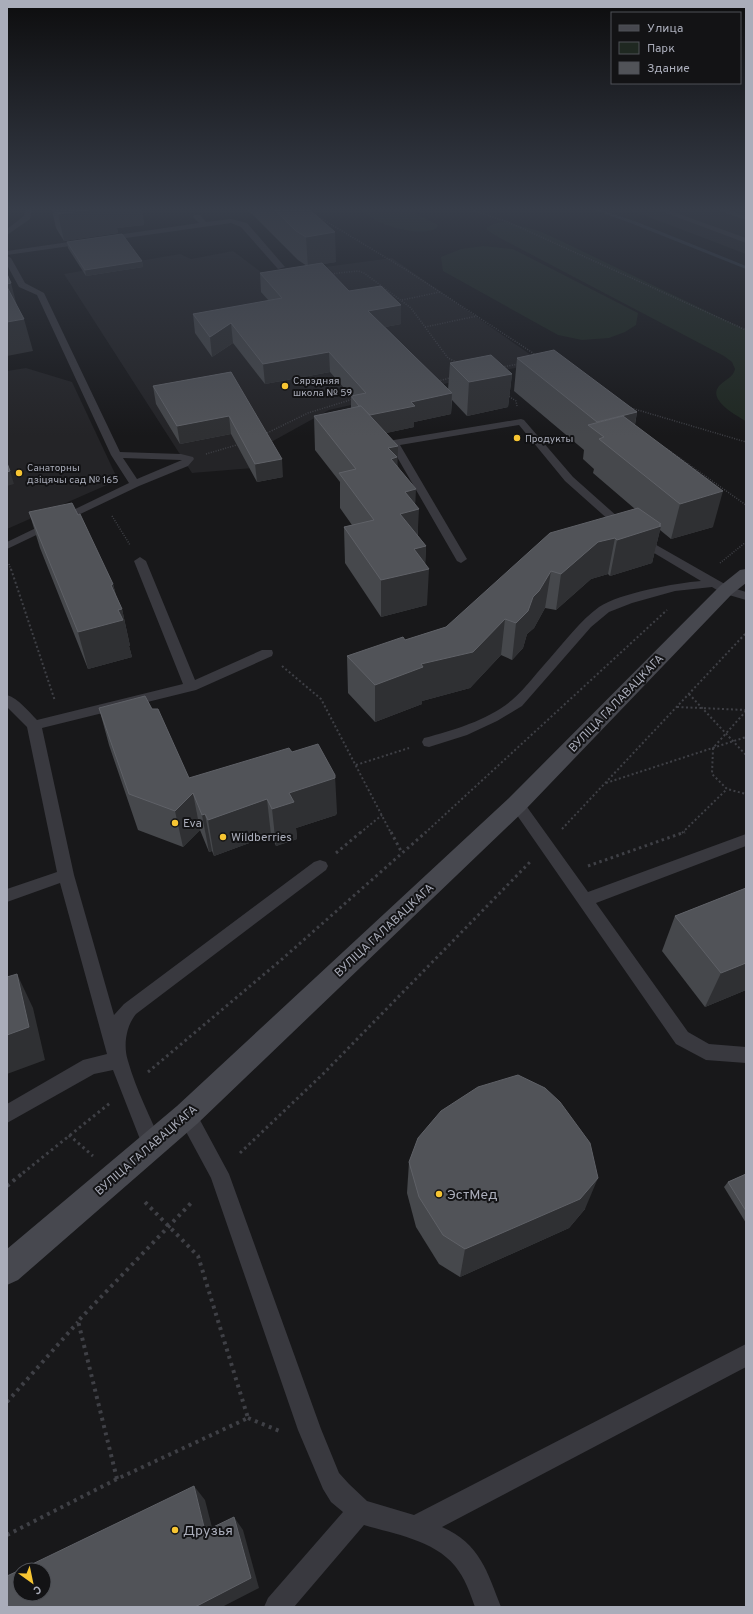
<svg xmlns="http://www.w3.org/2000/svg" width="753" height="1614" font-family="Overpass,sans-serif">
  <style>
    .built { fill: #242427 }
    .green { fill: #1f2821 }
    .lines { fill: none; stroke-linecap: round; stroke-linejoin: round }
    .stream { fill: #2d353f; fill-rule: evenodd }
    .path-far3 { stroke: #3f4046; stroke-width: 1.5; stroke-dasharray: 1 1.5; stroke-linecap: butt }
    .path-far2 { stroke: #3f4046; stroke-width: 2; stroke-dasharray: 2 2.5; stroke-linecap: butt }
    .path-far1 { stroke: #3f4046; stroke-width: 3; stroke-dasharray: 2.5 3.5; stroke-linecap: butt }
    .path { stroke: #3f4046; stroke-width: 4; stroke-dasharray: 3 4.5; stroke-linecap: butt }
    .lane { fill: #39393f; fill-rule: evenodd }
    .secondary { fill: #47484f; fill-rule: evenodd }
    .wall { fill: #46484c }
    .shaded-wall { fill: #2f3033 }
    .building { fill: #515358; stroke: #5f6167 }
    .poi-dot { fill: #f7c532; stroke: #131315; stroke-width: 1.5 }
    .labels { text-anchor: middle; stroke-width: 4; stroke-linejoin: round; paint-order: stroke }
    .far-poi-label { font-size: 10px; fill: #aaadba; stroke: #131315; text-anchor: start }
    .street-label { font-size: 12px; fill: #aaadba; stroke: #131315 }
    .poi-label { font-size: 12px; fill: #aaadba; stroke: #131315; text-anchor: start }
    .near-poi-label { font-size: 14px; fill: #aaadba; stroke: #131315; text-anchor: start }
  </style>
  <rect width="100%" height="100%" fill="#18181a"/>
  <g class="built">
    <polygon points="630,210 746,210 746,254"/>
    <polygon points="233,251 265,275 392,258 541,362 329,410 264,446 253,468 192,473 64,274 180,254 191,259"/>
    <polygon points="26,368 72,382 118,480 7,529 7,371"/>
  </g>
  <g class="green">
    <path d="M362,210h57l-2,2 1,3 20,10 -1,3c-14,8 -41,1 -56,-5 -7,-3 -13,-8 -19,-13z"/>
    <path d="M506,222l33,9 18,8 189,91v91c-9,-5 -39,-21 -27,-35 6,-7 14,-8 16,-17l-3,-7 -8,-6 -226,-119 -11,-7v-3l10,-4z"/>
    <polygon points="483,246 513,249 638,313 636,325 625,332 609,338 582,340 558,335 443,271 441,257 461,249"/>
  </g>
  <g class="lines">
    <polygon class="stream" points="595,210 601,210 637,222 746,266 746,269 633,224"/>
    <g class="path-far3">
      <polyline points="471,210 508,222 746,330"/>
      <polyline points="314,214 408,271 536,355"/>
      <polyline points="329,274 358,271 364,273 411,308 448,358 458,363"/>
      <polyline points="402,300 440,292"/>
      <polyline points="425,327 477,316"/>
      <polyline points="502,367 519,364"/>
      <polyline points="438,381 450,378"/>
      <polyline points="507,395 516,401 517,406"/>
      <polyline points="631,408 746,442"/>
      <polyline points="265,434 308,413 353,399"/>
      <polyline points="667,449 746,505"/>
      <polyline points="206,454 240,444"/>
      <polyline points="112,516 130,545"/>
      <polyline points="720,563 746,542"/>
      <polyline points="9,564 11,570"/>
    </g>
    <g class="path-far2">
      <polyline points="11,569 55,701"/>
      <polyline points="282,666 321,699 391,833"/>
      <polyline points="689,694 746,755"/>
      <polyline points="677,707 746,710"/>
      <polyline points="746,711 713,748 712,774 727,789 746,794"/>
      <polyline points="356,765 409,748"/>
      <polyline points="606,783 746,737"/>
      <polyline points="562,829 746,633"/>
      <polyline points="360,833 382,815"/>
      <polyline points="425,833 667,610"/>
      <polyline points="682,833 727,789"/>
    </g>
    <g class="path-far1">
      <polyline points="391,832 402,853"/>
      <polyline points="336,853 361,832"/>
      <polyline points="588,866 685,832"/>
      <polyline points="148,1072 281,960 426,832"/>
      <polyline points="69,1135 93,1156"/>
      <polyline points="240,1153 324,1073 531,861"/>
      <polyline points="23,1173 110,1103"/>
    </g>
    <g class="path">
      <polyline points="7,1186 24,1172"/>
      <polyline points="7,1402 78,1322"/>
      <polyline points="248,1418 282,1432"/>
      <polyline points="117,1479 78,1321 193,1201"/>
      <polyline points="7,1535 117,1479 248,1418 198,1256 142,1199"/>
    </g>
    <g class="lane">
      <polygon points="25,210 32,210 30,219 7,235 7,229 24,216"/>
      <polygon points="658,210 668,210 746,238 746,243"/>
      <polygon points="718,210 728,210 746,216 746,220"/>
      <polygon points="194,215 200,215 206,222 231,219 247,223 285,267 278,269 241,227 231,223 7,255 7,251 199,223 193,217"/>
      <path d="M7,256l4,2 14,25 19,10 76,159 61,2 12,3 1,2 -6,7 -49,20 -132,63v-7l122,-59 -18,-28 -74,-160 -18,-8 -12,-22zM123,458l58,2h1l-45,19z"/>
      <path d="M521,419l3,1 49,57 64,57 93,53 16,5v8l-24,-7 -10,-6 -37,4 -43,12 -23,9 -18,15 -69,79 -25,15 -30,14 -38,12 -5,-1 -2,-4 2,-4c30,-8 64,-18 88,-38 14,-12 26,-29 39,-43 15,-17 29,-36 48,-50 21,-14 77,-24 102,-26l-72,-43 -64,-57 -46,-56 -119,20 67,114 -6,4 -4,-2 -68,-118 5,-3z"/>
      <path d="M140,557l6,4 49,119 67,-30h10l1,3 -1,3 -76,34 -154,38 32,147 40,140 10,-11 190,-142 6,-2 6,2 2,4 -2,4 -190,144c-10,12 -13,32 -8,47 8,29 23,57 34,84l-3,7 -7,2 -7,-2 -32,-82 -19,4 -87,49v-19l76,-44 24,-6 -47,-171 -53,19v-13l50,-17 -30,-145 -20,-20v-12c12,4 21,16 30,25l146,-36 -49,-123z"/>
      <polygon points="517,798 522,800 588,892 746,834 746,846 596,903 688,1032 709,1044 746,1047 746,1063 706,1060 676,1044 512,808 510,804 512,800"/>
      <path d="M187,1106l7,3 35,65 92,255 18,44 10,11 18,17 47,14 332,-171v23l-304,160c38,17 45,44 59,80h-26c-5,-14 -10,-29 -20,-41 -21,-26 -61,-32 -91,-41l-70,82h-30l4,-9 75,-86 -12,-10 -8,-13 -25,-59 -87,-252 -34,-63 3,-6z"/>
    </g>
    <polygon class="secondary" points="746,569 746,583 732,594 525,810 197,1124 18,1280 7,1285 7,1249 177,1106 509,798 720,586 740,570"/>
  </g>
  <g class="wall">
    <polygon points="52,210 142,210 144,225 117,228 118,233 64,241 56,228"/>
    <polygon points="248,210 310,210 336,262 322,264 349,291 401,305 401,324 385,327 448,390 450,363 512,374 508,407 467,416 452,400 451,414 414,422 414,427 386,433 398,467 416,506 418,536 426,546 425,564 427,605 381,617 345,563 344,527 352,525 340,508 340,482 315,450 314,416 351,408 351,396 330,372 265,384 233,343 212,357 195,333 193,314 269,301 261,292 260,273 307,266 298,260"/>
    <polygon points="67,242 142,261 143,267 86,276 68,248"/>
    <polygon points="517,358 637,412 635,425 713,527 671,539 660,530 652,563 610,576 608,574 591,579 556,610 545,608 534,628 527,634 523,648 512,660 501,655 470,688 422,701 422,704 375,722 348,693 347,656 405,640 446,627 635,509 593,473 594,469 583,459 584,450 514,391"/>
    <polygon points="231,372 283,477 257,482 231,434 180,444 156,404 153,386"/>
    <polygon points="29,512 78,515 113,584 116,595 122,609 130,646 129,646 132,657 88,669 40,548"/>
    <polygon points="99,708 189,778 337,812 336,815 296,828 297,839 276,846 271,835 214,856 212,851 209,852 200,830 183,847 138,830 109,745"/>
    <polygon points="746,888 746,990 705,1007 662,951 675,916"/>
    <polygon points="409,1162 585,1209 569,1228 460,1277 439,1264 416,1227 407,1193"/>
    <polygon points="746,1174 746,1223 724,1187 728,1182"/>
  </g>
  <g class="shaded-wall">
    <polygon points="88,210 142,210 144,225 117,228 118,233 64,241 58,214"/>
    <polygon points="335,232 336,262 308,267 306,237"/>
    <polygon points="142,261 143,267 86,276 85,270"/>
    <polygon points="11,283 19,314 7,291 7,284"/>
    <polygon points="401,305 401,324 369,330 368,311"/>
    <polygon points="24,319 33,351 7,356 7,322"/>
    <polygon points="231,323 233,343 212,357 210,337"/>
    <polygon points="329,352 330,372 265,384 263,364"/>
    <polygon points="512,374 508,407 467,416 469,382"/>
    <polygon points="452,393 451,414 414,422 414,427 368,437 368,416 411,402"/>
    <polygon points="637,412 631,446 604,437 597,422"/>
    <polygon points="229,416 231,434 180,444 177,426"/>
    <polygon points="398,446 397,481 388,448"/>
    <polygon points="282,459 283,477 257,482 255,464"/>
    <polygon points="10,471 14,484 7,486 7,472"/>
    <polygon points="416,489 415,510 419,509 417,545 400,514 405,492"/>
    <polygon points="723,491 713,527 671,539 680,504"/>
    <polygon points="661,524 660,527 661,526 652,563 610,576 617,540"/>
    <polygon points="615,538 608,574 591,579 556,610 561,574 598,542"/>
    <polygon points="426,546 425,570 429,569 427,605 381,617 381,580 414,549"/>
    <polygon points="551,571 545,608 534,628 527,634 523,648 512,660 516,623 533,597"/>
    <polygon points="113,584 119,610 122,609 130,646 129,646 132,657 88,669 78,632 111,585"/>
    <polygon points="505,619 501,655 470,688 422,701 422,704 375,722 375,685 421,664"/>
    <polygon points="335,775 337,812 336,815 296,828 297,839 276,846 272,809 289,793"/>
    <polygon points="193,793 200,830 183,847 175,811"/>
    <polygon points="267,799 271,835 214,856 208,820"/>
    <polygon points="205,814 212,851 209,852 202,815"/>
    <polygon points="746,963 746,990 705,1007 721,973"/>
    <polygon points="17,974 33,1008 45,1060 7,1074 7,1035"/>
    <polygon points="598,1178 585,1209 569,1228 460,1277 465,1249"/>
    <polygon points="194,1486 205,1500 216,1543 205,1531"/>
    <polygon points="234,1517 243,1530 259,1588 222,1607 195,1607"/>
  </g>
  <g class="building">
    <polygon points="56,210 88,210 58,214"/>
    <polygon points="275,210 310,210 335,232 306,237 296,231"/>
    <polygon points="122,234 142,261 85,270 67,242"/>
    <polygon points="322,263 349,291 381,286 401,305 368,311 452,393 411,402 415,406 370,415 361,406 359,406 351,396 366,393 329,352 263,364 231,323 210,337 193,314 282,298 260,273"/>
    <polygon points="7,274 11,283 7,284"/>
    <polygon points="7,287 24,319 7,322"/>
    <polygon points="554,350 637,412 597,422 517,358"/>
    <polygon points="491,355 512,374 469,382 450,363"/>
    <polygon points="231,372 282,459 255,464 229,416 177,426 153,386"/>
    <polygon points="361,406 398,446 388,448 397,457 391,459 416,489 405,492 419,509 400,514 426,546 414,549 429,569 381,580 344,527 374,520 339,473 356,469 314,416"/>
    <polygon points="623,416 723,491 680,504 599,439 604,437 588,425"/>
    <polygon points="7,463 10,471 7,472"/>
    <polygon points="72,503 78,515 80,514 113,584 111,585 122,609 118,610 123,620 78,632 29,512"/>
    <polygon points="638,508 661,524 659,525 661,526 617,540 615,538 598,542 561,574 551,571 539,591 533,597 528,611 516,623 505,619 473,652 421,664 423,667 375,685 347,656 403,637 405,640 446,627 550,533"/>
    <polygon points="145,696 152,709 158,709 189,778 289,748 292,752 318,744 335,775 335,778 289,793 294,802 272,809 267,799 208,820 205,814 202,815 193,793 175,811 129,794 99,708"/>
    <polygon points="746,888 746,963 721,973 675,916"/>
    <polygon points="17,974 29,1027 7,1035 7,977"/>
    <polygon points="518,1075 545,1088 560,1102 590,1143 598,1178 580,1199 465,1249 443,1235 419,1197 409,1162 418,1138 441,1111 478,1087"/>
    <polygon points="746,1174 746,1211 728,1182"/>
    <polygon points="194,1486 205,1531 234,1517 251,1578 195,1607 7,1607 7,1576 20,1570 20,1594 44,1594 44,1570 20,1570"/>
  </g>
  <linearGradient id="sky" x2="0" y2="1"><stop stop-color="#0d0d0e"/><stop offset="0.48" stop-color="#373d49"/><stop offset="1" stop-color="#373d49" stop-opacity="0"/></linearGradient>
  <rect width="753" height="436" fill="url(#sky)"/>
  <g class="poi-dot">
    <circle cx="285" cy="386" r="4"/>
    <circle cx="517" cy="438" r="4"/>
    <circle cx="19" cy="473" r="4"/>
    <circle cx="175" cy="823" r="4"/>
    <circle cx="223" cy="837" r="4"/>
    <circle cx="439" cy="1194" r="4"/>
    <circle cx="175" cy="1530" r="4"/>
  </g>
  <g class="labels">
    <g class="far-poi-label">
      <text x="293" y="384">Сярэдняя<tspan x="293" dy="12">школа № 59</tspan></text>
      <text x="525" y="442">Продукты</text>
      <text x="27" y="471">Санаторны<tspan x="27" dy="12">дзіцячы сад № 165</tspan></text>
    </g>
    <g class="street-label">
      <text transform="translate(616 703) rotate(-46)" y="4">ВУЛІЦА ГАЛАВАЦКАГА</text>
      <text transform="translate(384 930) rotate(-43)" y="4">ВУЛІЦА ГАЛАВАЦКАГА</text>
      <text transform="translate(146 1150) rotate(-41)" y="4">ВУЛІЦА ГАЛАВАЦКАГА</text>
    </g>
    <g class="poi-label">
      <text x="183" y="827">Eva</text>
      <text x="231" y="841">Wildberries</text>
    </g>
    <g class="near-poi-label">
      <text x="447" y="1199">ЭстМед</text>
      <text x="183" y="1535">Друзья</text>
    </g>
  </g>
  <rect width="753" height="1614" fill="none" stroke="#aaadba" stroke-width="16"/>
  <rect x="611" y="12" width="130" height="72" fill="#131315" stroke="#4f5157"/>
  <rect x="619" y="25" width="20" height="6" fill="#47484f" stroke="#4f5157"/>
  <text x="647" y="32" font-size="12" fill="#aaadba">Улица</text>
  <rect x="619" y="42" width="20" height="12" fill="#1f2821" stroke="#4f5157"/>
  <text x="647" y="52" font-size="12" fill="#aaadba">Парк</text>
  <rect x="619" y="62" width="20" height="12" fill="#515358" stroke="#4f5157"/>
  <text x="647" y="72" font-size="12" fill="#aaadba">Здание</text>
  <g transform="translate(32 1582) rotate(147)"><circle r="19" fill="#131315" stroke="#4f5157"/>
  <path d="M0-3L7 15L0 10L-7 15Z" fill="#f7c532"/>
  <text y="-6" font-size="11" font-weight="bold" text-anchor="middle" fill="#aaadba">С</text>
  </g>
</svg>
